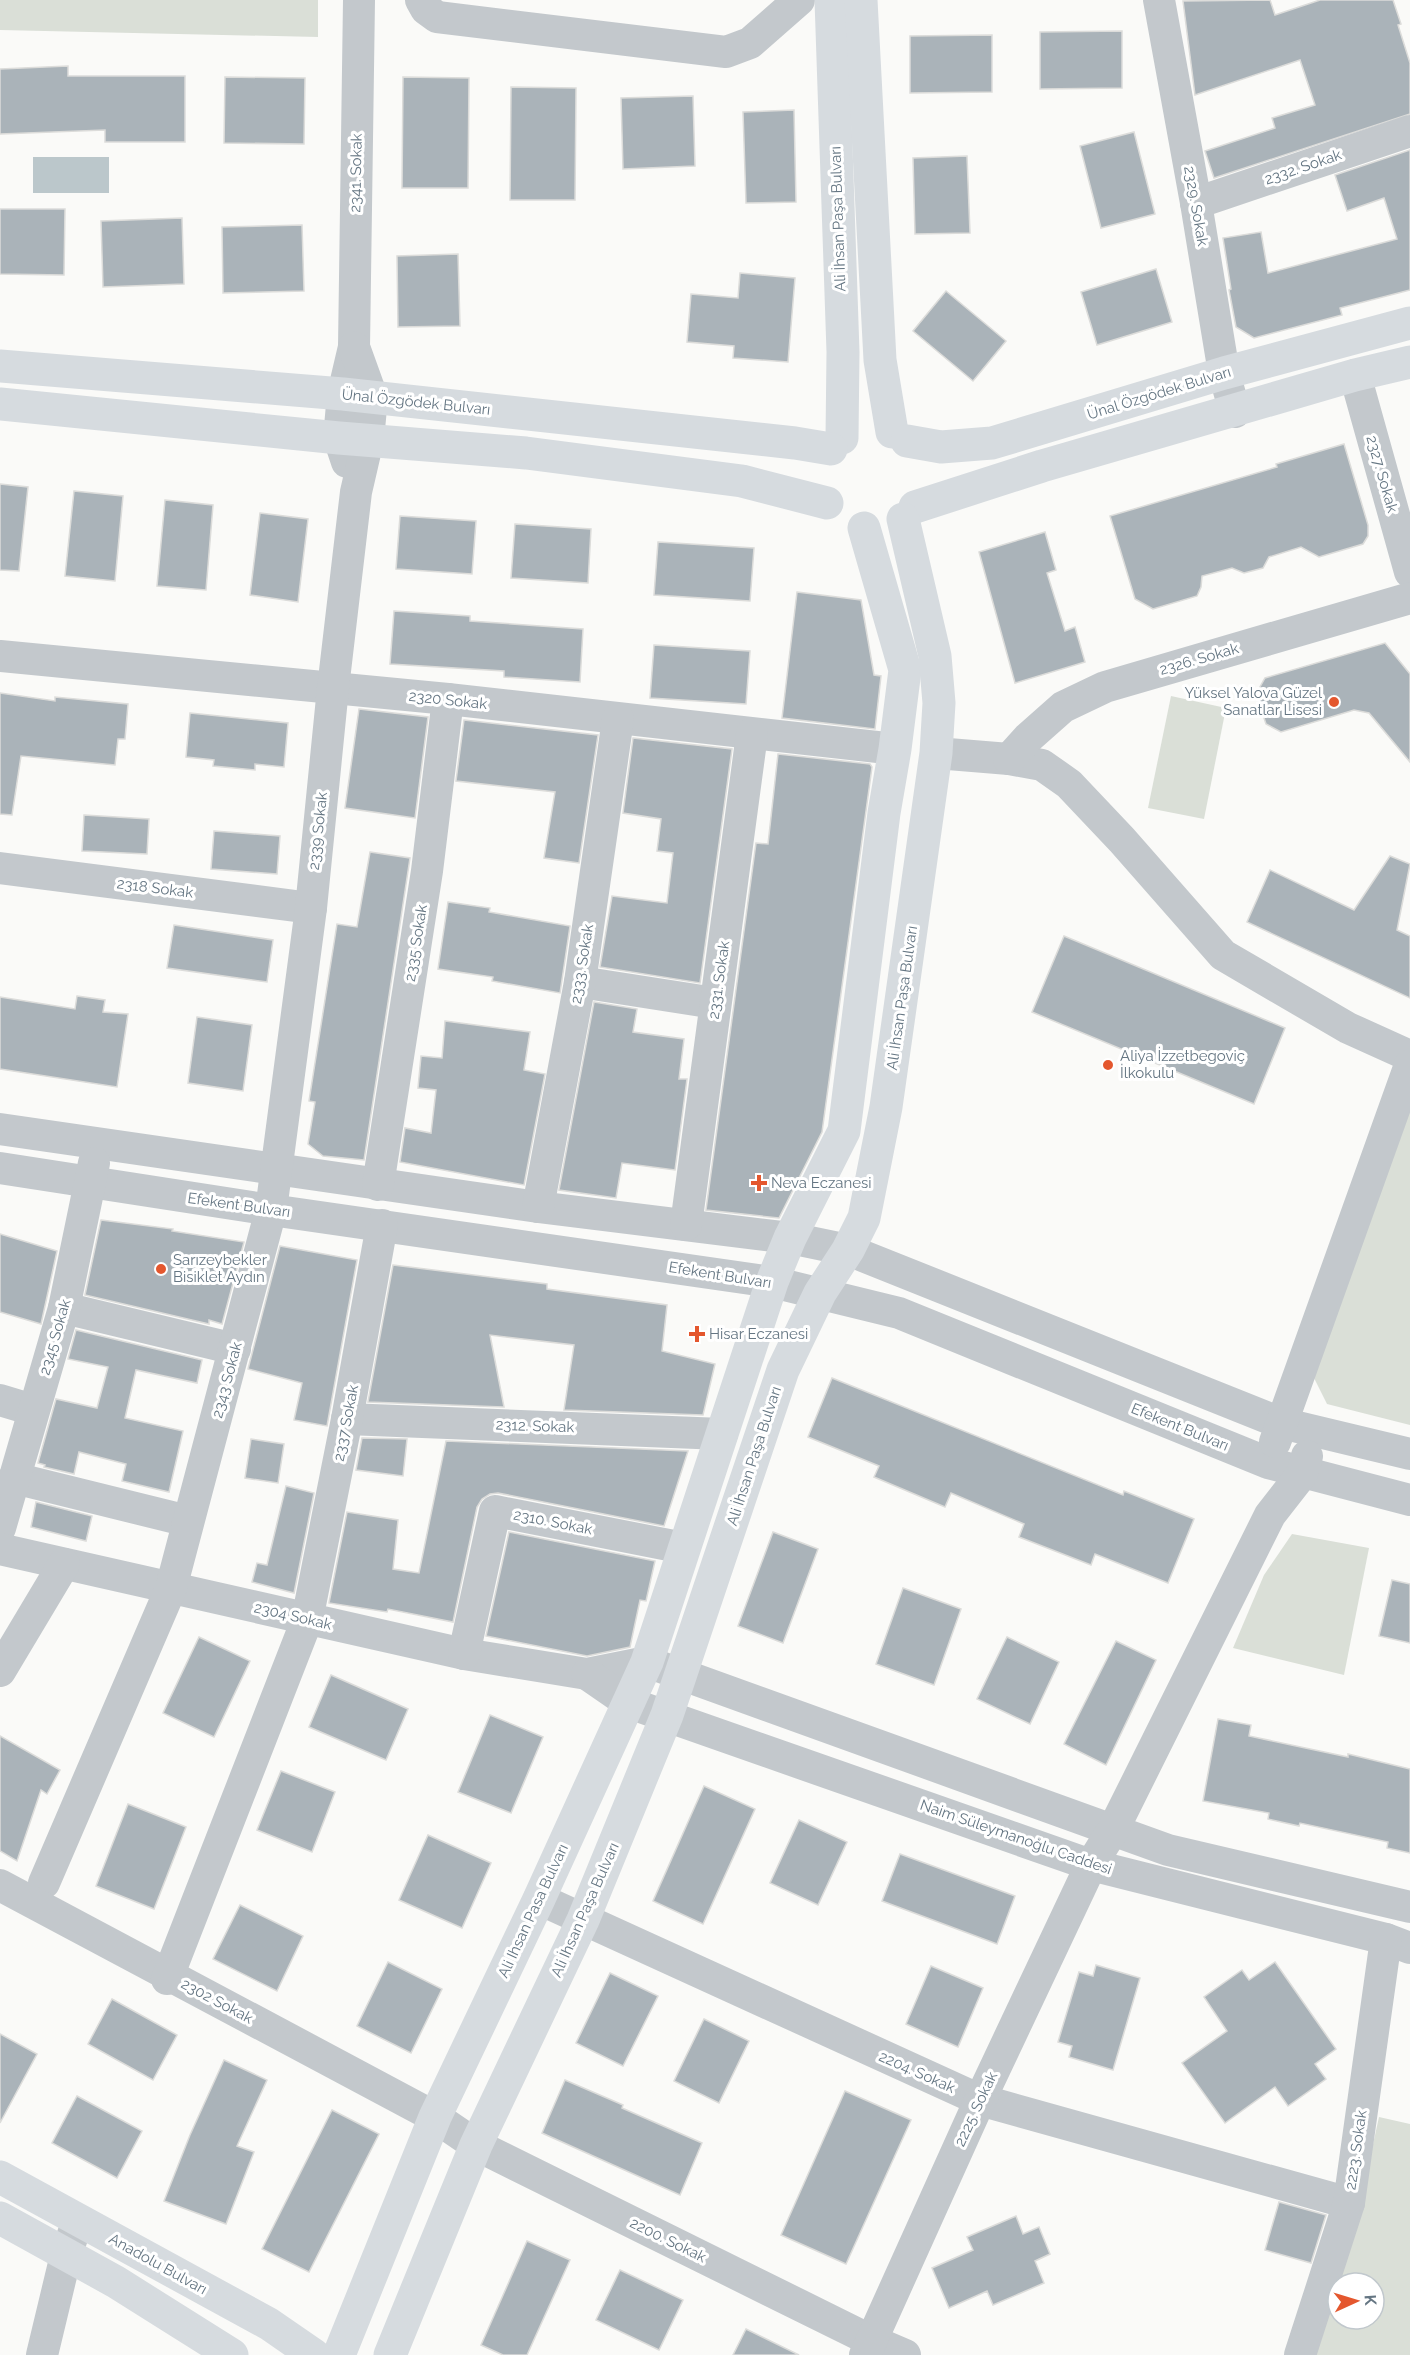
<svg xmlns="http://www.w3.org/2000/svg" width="1410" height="2355" font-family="Raleway,sans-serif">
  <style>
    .green { fill: #dadfd7; fill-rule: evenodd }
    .water { fill: #bbc7cb }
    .building { fill: #aab3b9; stroke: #dcdcda; stroke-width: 1.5 }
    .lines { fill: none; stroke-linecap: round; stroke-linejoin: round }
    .minor { stroke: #c3c8cc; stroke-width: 32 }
    .major { stroke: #d6dbdf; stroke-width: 33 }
    .poi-dot { fill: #e4572e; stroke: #fff; stroke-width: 2 }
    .labels { text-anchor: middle; stroke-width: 6; stroke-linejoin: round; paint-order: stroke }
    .street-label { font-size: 15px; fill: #657683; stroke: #fff }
    .poi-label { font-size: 15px; fill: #657683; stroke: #fff; text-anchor: start }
  </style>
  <rect width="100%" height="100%" fill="#fafaf8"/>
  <g class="green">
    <polygon points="0,0 318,0 318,37 0,30"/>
    <polygon points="1171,696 1226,708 1204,819 1148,808"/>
    <polygon points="1410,1098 1410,1425 1327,1404 1312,1374"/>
    <polygon points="1292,1534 1369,1548 1344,1675 1233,1648 1264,1575"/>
    <path d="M1379,2117l31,7v231h-95l44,-147zM1338,2283h36v36h-36z"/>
  </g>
  <rect class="water" x="33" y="157" width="76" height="36"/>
  <g class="building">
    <polygon points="1270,0 1275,15 1320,0 1393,0 1401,24 1398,25 1410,63 1410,114 1214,178 1205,151 1275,128 1272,118 1315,105 1300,60 1195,95 1183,1"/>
    <polygon points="1122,31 1122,88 1040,89 1040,32"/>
    <polygon points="992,35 992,92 910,93 910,36"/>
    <polygon points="68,66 68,76 185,76 185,142 105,142 105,130 0,134 0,69"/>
    <polygon points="225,77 305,78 304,144 224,143"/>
    <polygon points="403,77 469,78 468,188 402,188"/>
    <polygon points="511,87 576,88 575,200 510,200"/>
    <polygon points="693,96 695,166 623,169 621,98"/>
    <polygon points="794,110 796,202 746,203 743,112"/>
    <polygon points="1134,132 1155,214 1101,228 1080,146"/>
    <polygon points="1410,150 1410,290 1340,308 1342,315 1254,338 1236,327 1229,290 1231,289 1223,238 1261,232 1268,273 1397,239 1384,198 1347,211 1335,175"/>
    <polygon points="967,156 970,233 915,234 913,158"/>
    <polygon points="0,209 65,209 64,275 0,274"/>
    <polygon points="182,218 184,284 103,287 101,221"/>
    <polygon points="302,225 304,291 223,293 222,227"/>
    <polygon points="458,254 460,326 398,327 397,256"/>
    <polygon points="1156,269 1172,322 1097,345 1081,292"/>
    <polygon points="740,273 795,278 788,362 733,358 734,346 687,342 691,294 738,298"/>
    <polygon points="946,291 1006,341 973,381 913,331"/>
    <polygon points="1344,444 1368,525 1368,536 1363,544 1319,557 1301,547 1269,557 1263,568 1244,573 1232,568 1202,576 1201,587 1197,596 1153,609 1135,599 1110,516 1277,467 1276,464"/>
    <polygon points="0,484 28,487 19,571 0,570"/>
    <polygon points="74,491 123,496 115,581 65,576"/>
    <polygon points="165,500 213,505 206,590 157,586"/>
    <polygon points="260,513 308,519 298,602 250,595"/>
    <polygon points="400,516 476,521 472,574 396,569"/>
    <polygon points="515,524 591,529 588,583 511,578"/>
    <polygon points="1045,532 1056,570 1047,573 1065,631 1075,627 1085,662 1015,683 979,552"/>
    <polygon points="658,542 754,548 750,601 654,595"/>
    <polygon points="797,592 861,600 874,675 881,676 875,729 782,718"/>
    <polygon points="394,611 470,616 470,621 583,629 580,682 504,677 504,671 390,664"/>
    <polygon points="1385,643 1410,674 1410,762 1369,713 1354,710 1281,732 1266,724 1256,694 1265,678"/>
    <polygon points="654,645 750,651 746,704 650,698"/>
    <polygon points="0,693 55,701 55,697 128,704 125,739 118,739 115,765 21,756 12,815 0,814"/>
    <polygon points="359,709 428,717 415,818 345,808"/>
    <polygon points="190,713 288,723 284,767 255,764 255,770 213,766 214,760 186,757"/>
    <polygon points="464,720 598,735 579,863 544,858 555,792 456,781"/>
    <polygon points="633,738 732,749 700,983 600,967 612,896 667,903 673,853 657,851 661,819 623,813"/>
    <polygon points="778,754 870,764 872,767 822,1132 779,1218 706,1210 756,843 768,844"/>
    <polygon points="84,815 149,819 147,854 82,851"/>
    <polygon points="214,831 280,836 277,874 211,869"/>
    <polygon points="370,852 410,858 364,1160 323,1156 308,1144 315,1102 309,1101 337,924 357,927"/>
    <polygon points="1390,856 1410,864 1397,930 1410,936 1410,998 1247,922 1270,870 1354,910"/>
    <polygon points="448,902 490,908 489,912 570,926 560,993 492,981 493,977 438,969"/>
    <polygon points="174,925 273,940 267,982 167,968"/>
    <polygon points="1064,936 1285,1028 1254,1104 1032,1012"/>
    <polygon points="77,996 105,1000 103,1012 128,1014 117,1087 0,1069 0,997 75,1009"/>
    <polygon points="594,1002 637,1009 633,1032 684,1039 679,1079 687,1079 675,1170 622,1163 616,1198 559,1190"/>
    <polygon points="197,1017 252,1025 243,1091 188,1083"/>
    <polygon points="445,1021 530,1032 524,1070 545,1074 524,1185 400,1162 405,1128 431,1133 436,1090 418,1088 421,1056 442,1058"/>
    <polygon points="101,1220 173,1229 172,1231 244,1242 222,1324 209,1320 209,1324 85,1295"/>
    <polygon points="0,1234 57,1251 41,1324 0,1312"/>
    <polygon points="280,1246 357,1260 327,1426 294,1420 302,1383 248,1369"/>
    <polygon points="393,1265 547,1284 547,1289 667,1305 662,1351 715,1364 703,1415 564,1410 574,1345 490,1335 504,1407 368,1402"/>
    <polygon points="76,1330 202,1360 197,1383 136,1370 125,1418 183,1431 169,1492 122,1481 126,1464 79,1452 74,1474 44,1467 45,1465 38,1463 56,1399 97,1408 108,1367 68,1359"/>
    <polygon points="832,1378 1123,1495 1124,1491 1194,1519 1168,1583 1095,1554 1091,1565 1019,1537 1024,1524 951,1493 945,1507 874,1477 879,1466 808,1437"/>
    <polygon points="362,1438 407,1439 403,1476 356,1470"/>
    <polygon points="251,1439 284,1444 278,1483 245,1478"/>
    <polygon points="446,1441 688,1451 664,1526 498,1493 490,1494 482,1499 477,1507 453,1622 388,1609 387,1612 329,1603 347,1512 398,1520 393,1569 419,1573"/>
    <polygon points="286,1486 314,1493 294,1593 252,1582 257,1563 267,1565"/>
    <polygon points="36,1502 92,1516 86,1541 31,1527"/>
    <polygon points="509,1532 655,1561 646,1601 640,1600 630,1647 587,1656 486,1636"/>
    <polygon points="773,1532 818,1549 783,1643 738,1626"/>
    <polygon points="1392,1580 1410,1584 1410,1643 1379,1636"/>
    <polygon points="903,1588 961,1609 934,1685 876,1664"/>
    <polygon points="199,1637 250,1661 214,1737 163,1713"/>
    <polygon points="1007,1637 1059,1662 1030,1724 977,1699"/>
    <polygon points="1116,1641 1156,1660 1106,1765 1064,1744"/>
    <polygon points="331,1675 408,1709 386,1760 309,1727"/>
    <polygon points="490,1715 543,1737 511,1813 458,1792"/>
    <polygon points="1218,1719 1251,1725 1249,1736 1348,1757 1348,1754 1410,1769 1410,1853 1387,1848 1388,1842 1300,1823 1299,1826 1268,1819 1269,1813 1203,1801"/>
    <polygon points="0,1736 60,1770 47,1794 41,1790 17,1861 0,1851"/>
    <polygon points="281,1771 335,1792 312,1852 257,1830"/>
    <polygon points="704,1786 755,1809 703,1924 653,1901"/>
    <polygon points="128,1804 186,1827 154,1909 96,1886"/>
    <polygon points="799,1820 847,1842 818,1905 770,1883"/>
    <polygon points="428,1835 491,1863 462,1928 399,1900"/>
    <polygon points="900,1854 1015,1896 997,1944 882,1901"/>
    <polygon points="240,1905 303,1936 277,1991 213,1959"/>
    <polygon points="388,1962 442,1989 411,2053 357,2026"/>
    <polygon points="1275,1962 1336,2049 1315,2064 1326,2079 1288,2106 1275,2087 1225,2123 1182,2063 1227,2031 1204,1997 1242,1970 1249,1980"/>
    <polygon points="1096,1965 1140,1978 1113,2070 1069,2057 1072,2046 1058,2042 1079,1972 1093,1976"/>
    <polygon points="931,1966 983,1988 958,2047 906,2024"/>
    <polygon points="610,1973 658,1996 623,2066 576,2043"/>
    <polygon points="112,1999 177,2035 153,2080 88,2044"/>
    <polygon points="704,2019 749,2041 719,2103 674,2081"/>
    <polygon points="0,2034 37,2054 0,2123"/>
    <polygon points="224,2060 267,2080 237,2146 254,2152 226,2224 164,2201 190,2135"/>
    <polygon points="565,2080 623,2105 622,2108 702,2143 680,2195 542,2133"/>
    <polygon points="845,2091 911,2120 846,2264 781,2235"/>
    <polygon points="77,2096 142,2131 117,2178 52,2143"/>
    <polygon points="332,2110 379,2134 309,2272 262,2249"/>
    <polygon points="1279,2202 1326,2215 1311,2263 1265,2250"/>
    <polygon points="1016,2216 1023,2234 1039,2227 1050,2254 1035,2261 1044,2283 993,2305 987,2291 949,2308 932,2268 973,2250 967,2237"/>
    <polygon points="527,2241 570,2260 527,2355 503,2355 481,2345"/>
    <polygon points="620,2270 683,2300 659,2350 596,2320"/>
    <polygon points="746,2329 799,2355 733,2355"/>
  </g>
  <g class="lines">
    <g class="minor">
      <polyline points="421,0 426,9 437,17 726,52 750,43 799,0"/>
      <polyline points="1159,0 1196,203 1224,373 1235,412"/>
      <polyline points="1196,203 1410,131"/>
      <polyline points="1355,375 1410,572"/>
      <polyline points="347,462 339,438 343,394 354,347 359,0"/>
      <polyline points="0,656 448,699 895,749"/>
      <polyline points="936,753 1009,759 1042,765 1069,784 1122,840 1223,955 1348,1028 1410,1056"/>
      <polyline points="1009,759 1028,738 1063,707 1105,687 1410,598"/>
      <polyline points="0,868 311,908"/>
      <polyline points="580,982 715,1003"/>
      <polyline points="0,1129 538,1207 790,1238 848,1250 1281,1423 1410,1454"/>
      <polyline points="0,1168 271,1210 772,1282 899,1313 1268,1463 1410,1500"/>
      <polyline points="378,1185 427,871 448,699"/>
      <polyline points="538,1207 580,982 618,719"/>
      <polyline points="686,1225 752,734"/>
      <polyline points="64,1308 235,1349"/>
      <polyline points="0,1400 33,1410"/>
      <polyline points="347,1419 722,1434"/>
      <polyline points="1275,1442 1410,1065"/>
      <polyline points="14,1478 188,1521"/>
      <polyline points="0,1528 64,1308 94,1163"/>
      <polyline points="0,1549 464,1654 587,1674 647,1662 1168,1850 1410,1907"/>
      <polyline points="464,1654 495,1511 684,1548"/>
      <polyline points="0,1671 64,1564"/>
      <polyline points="587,1674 629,1703 1091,1865 1386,1939 1410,1948"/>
      <polyline points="44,1883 171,1588 271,1210 311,908 333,688 356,492 368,440 372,397 354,347"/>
      <polyline points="0,1885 435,2117 476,2145 870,2340 905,2355"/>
      <polyline points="539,1899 980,2100 1349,2203"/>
      <polyline points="167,1979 307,1620 347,1419 382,1225"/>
      <polyline points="42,2355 66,2255 78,2220"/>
      <polyline points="865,2355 980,2100 1091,1865 1114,1828 1270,1515 1302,1474 1307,1456"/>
      <polyline points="1300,2355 1349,2203 1386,1939"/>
    </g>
    <g class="major">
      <polyline points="831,0 843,352 842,438"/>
      <polyline points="861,0 880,360 892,432"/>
      <polyline points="0,366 343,394 795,443 831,449"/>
      <polyline points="0,404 339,438 526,453 742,481 827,503"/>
      <polyline points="907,441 941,447 992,443 1224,373 1410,323"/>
      <polyline points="915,507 1042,466 1355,375 1410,362"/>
      <polyline points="0,2177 269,2324 314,2355"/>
      <polyline points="0,2218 116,2282 232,2355"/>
      <polyline points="339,2355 435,2117 539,1899 647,1662 772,1282 790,1238 844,1131 884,813 895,749 905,670 864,528"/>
      <polyline points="390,2355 476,2145 583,1920 667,1715 783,1370 820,1293 848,1250 864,1218 886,1107 936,753 939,703 935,656 903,519"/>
    </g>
  </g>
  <g class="poi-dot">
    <circle cx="1334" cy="702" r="6"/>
    <circle cx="1108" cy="1065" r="6"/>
    <path d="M756 1174h6v6h6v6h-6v6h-6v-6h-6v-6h6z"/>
    <circle cx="161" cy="1269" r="6"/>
    <path d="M694 1325h6v6h6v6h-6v6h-6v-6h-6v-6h6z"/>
  </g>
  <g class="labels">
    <g class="street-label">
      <text transform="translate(1303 167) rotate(-19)" y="5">2332. Sokak</text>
      <text transform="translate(356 173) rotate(-89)" y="5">2341. Sokak</text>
      <text transform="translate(1196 206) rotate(80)" y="5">2329. Sokak</text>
      <text transform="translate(838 219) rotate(-92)" y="5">Ali İhsan Paşa Bulvarı</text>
      <text transform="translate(1159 393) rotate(-17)" y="5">Ünal Özgödek Bulvarı</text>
      <text transform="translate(416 402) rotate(6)" y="5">Ünal Özgödek Bulvarı</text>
      <text transform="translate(1382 474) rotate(74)" y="5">2327. Sokak</text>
      <text transform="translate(1199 659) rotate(-16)" y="5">2326. Sokak</text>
      <text transform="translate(448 700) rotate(6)" y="5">2320 Sokak</text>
      <text transform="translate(318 831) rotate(-84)" y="5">2339 Sokak</text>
      <text transform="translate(155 888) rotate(7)" y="5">2318 Sokak</text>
      <text transform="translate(416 943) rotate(-81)" y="5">2335 Sokak</text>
      <text transform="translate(582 964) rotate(-81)" y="5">2333. Sokak</text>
      <text transform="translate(719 980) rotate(-82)" y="5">2331. Sokak</text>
      <text transform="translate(902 998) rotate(-82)" y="5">Ali İhsan Paşa Bulvarı</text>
      <text transform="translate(239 1205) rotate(8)" y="5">Efekent Bulvarı</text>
      <text transform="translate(720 1275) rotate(9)" y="5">Efekent Bulvarı</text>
      <text transform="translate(55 1337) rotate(-74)" y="5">2345 Sokak</text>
      <text transform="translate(227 1380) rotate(-75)" y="5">2343 Sokak</text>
      <text transform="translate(346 1423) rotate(-79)" y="5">2337 Sokak</text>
      <text transform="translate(535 1426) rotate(2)" y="5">2312. Sokak</text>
      <text transform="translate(1180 1427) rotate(22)" y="5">Efekent Bulvarı</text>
      <text transform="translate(754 1456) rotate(-72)" y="5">Ali İhsan Paşa Bulvarı</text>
      <text transform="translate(553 1522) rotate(11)" y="5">2310. Sokak</text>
      <text transform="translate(293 1616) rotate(13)" y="5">2304 Sokak</text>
      <text transform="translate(1016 1837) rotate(19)" y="5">Naim Süleymanoğlu Caddesi</text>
      <text transform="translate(585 1910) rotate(-66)" y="5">Ali İhsan Paşa Bulvarı</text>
      <text transform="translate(533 1911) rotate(-65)" y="5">Ali Ihsan Pasa Bulvarı</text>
      <text transform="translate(217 2001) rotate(28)" y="5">2302 Sokak</text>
      <text transform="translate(917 2072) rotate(24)" y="5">2204. Sokak</text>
      <text transform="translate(976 2109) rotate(-65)" y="5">2225. Sokak</text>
      <text transform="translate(1356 2150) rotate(-82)" y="5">2223. Sokak</text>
      <text transform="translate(668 2240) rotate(26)" y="5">2200. Sokak</text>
      <text transform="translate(158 2264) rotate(29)" y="5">Anadolu Bulvarı</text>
    </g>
    <g class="poi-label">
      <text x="1322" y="698" text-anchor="end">Yüksel Yalova Güzel<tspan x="1322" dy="17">Sanatlar Lisesi</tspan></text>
      <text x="1120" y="1061">Aliya İzzetbegoviç<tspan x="1120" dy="17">İlkokulu</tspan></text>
      <text x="771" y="1188">Neva Eczanesi</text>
      <text x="173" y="1265">Sarızeybekler<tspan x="173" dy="17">Bisiklet Aydın</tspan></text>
      <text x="709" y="1339">Hisar Eczanesi</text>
    </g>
  </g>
  <g transform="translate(1356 2301) rotate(86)"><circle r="28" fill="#ffffff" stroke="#c1c8cd" stroke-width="1.5"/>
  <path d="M0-4.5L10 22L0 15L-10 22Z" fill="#e4572e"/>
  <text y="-9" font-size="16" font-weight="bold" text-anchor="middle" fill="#657683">K</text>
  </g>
</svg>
